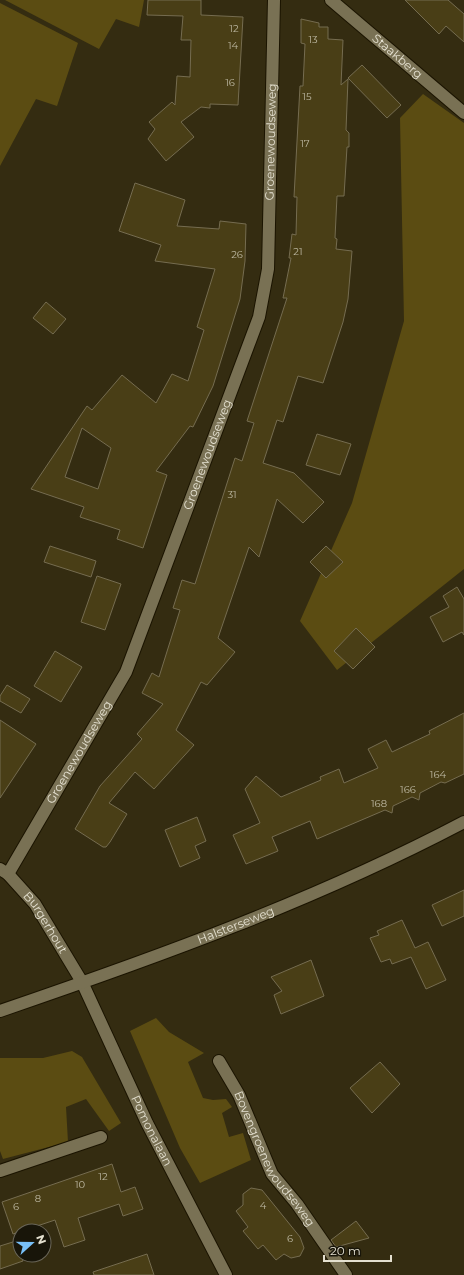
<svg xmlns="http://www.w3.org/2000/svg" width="464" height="1275" font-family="Montserrat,sans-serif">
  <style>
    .green { fill: #5b4c12 }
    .building { fill: #493e16; stroke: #756c50; fill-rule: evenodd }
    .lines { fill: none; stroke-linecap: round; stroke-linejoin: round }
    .minor-casing { stroke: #1b1400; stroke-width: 14 }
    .minor { stroke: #797154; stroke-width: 12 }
    .labels { text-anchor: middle; stroke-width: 3.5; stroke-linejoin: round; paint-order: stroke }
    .number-label { font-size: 10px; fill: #bdb8a2 }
    .street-label { font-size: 12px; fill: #e4e0d0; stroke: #181509 }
  </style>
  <rect width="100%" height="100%" fill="#342c11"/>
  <g class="green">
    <polygon points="5,0 144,0 139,27 116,19 99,49"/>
    <polygon points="0,3 78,43 57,106 36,99 0,166"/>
    <polygon points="423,94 464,123 464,569 337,670 300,621 352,503 404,321 400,118"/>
    <polygon points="156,1018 169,1032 204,1053 188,1062 203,1098 213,1100 226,1099 232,1107 222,1113 229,1137 243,1133 251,1160 200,1183 180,1148 130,1031"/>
    <polygon points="72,1051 82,1057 121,1123 109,1131 86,1099 66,1107 68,1142 3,1159 0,1151 0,1058 43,1058"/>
  </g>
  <g class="building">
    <polygon points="148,0 201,0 201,15 243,17 238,105 210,104 210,108 201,107 181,122 194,137 166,161 148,139 155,129 149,122 172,102 175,105 177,76 190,77 191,40 181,40 183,16 147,15"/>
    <polygon points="405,0 448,0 464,14 464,42 446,26 439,34"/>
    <polygon points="301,19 319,23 319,27 328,27 328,39 343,40 341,85 348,79 346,130 349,133 349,147 347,147 344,196 337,196 335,238 337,239 336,249 352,251 348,299 343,322 323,383 298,376 283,422 277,420 263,463 294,473 324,502 303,523 277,499 259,557 249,547 218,638 235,652 207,685 201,682 176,730 194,745 154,789 135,772 109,803 127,814 110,842 106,847 103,847 75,829 100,786 142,739 137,734 163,704 142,693 152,673 159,677 180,610 173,608 182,580 195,584 235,458 242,461 254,423 247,421 287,298 283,298 291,258 289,258 292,234 296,235 297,197 294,197 300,86 303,86 305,44 301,43"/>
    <polygon points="362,65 401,105 387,118 348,78"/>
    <path d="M135,183l50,17 -8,26 42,3 1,-8 26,3 -1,37 -5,38 -27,87 -20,41 -3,-1 -34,45 11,4 -24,73 -26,-9 3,-9 -40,-13 4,-10 -53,-18 56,-83 5,4 30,-35 34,28 16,-29 16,7 16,-51 -7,-3 18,-58 -60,-8 6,-16 -42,-14zM82,428l29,20 -13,41 -33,-12z"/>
    <polygon points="46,302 66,319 53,334 33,318"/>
    <polygon points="317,434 351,444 340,475 306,465"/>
    <polygon points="50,546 96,561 91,577 44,562"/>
    <polygon points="326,546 343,562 326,578 310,562"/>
    <polygon points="97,576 121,584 105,630 81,622"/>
    <polygon points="457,587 464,599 464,635 462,632 443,642 430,617 449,607 443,596"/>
    <polygon points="356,628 375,647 353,669 334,651"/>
    <polygon points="55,651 82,667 61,702 34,686"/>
    <polygon points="7,685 30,699 21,713 0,701 0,696"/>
    <polygon points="464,713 464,774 445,783 441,782 420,793 419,800 412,797 393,806 392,813 385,810 317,839 310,821 272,837 278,851 246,864 233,835 260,823 245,789 256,776 281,797 321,780 320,777 339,769 344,783 378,768 368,749 386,740 392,752 430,734 429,731"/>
    <polygon points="0,720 36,744 0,798"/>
    <polygon points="197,817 206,841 195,846 200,858 180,867 165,830"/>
    <polygon points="464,890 464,916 442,926 432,905"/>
    <polygon points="402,920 415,948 428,942 446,980 426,989 411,957 392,964 390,959 381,962 370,938 379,935 377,931"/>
    <polygon points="311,960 324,996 281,1014 274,995 282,991 271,977"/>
    <polygon points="380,1062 400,1084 372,1113 350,1088"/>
    <polygon points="112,1164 121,1192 135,1187 143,1209 123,1216 119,1204 78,1218 85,1240 64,1247 55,1220 13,1234 2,1202"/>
    <polygon points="251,1188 262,1190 300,1237 304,1248 300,1256 291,1258 284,1254 276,1260 263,1245 258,1249 243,1231 248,1227 236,1211 243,1205 243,1194"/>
    <polygon points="356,1221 369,1238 336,1247 331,1240"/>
    <polygon points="16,1241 23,1261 0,1269 0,1246"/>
    <polygon points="147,1254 154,1275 94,1275 93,1272"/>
  </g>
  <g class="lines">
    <defs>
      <g id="minor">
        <path id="s1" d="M331,0l133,113"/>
        <path id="s2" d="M0,869l8,5 27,30 47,78 65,141 79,152"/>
        <path id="s3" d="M8,874l118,-202 133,-355 9,-48 6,-269"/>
        <path id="s4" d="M0,1011c158,-54 316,-111 464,-189"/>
        <path id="s5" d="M219,1061l20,34 33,79 25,30 49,71"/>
        <polyline points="0,1171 101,1137"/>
      </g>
    </defs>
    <use href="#minor" class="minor-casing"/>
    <use href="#minor" class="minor"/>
  </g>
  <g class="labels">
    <g class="number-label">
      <text x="234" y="32">12</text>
      <text x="313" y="43">13</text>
      <text x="233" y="49">14</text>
      <text x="230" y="86">16</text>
      <text x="307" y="100">15</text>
      <text x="305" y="147">17</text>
      <text x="298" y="255">21</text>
      <text x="237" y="258">26</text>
      <text x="232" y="498">31</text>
      <text x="438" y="778">164</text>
      <text x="408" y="793">166</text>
      <text x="379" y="807">168</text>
      <text x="103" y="1180">12</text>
      <text x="80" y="1188">10</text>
      <text x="38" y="1202">8</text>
      <text x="263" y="1209">4</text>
      <text x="16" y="1210">6</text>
      <text x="290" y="1242">6</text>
    </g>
    <g class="street-label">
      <text dy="4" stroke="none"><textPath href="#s1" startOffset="87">Staakberg</textPath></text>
      <text dy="4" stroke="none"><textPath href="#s3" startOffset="789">Groenewoudseweg</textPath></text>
      <text dy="4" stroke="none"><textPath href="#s3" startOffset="466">Groenewoudseweg</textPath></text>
      <text dy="4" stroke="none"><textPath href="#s3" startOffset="141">Groenewoudseweg</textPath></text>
      <text dy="4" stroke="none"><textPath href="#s2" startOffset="71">Burgerhout</textPath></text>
      <text dy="4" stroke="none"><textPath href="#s4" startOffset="251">Halsterseweg</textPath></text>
      <text dy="4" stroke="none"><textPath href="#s2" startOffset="305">Pomonalaan</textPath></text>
      <text dy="4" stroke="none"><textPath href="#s5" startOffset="113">Bovengroenewoudseweg</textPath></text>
    </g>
  </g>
  <g transform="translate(32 1243) rotate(69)"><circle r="19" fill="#181509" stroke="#6a6659"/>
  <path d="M0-3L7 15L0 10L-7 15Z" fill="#78bff7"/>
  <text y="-6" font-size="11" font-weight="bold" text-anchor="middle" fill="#e4e0d0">N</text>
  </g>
  <path d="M324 1255v6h67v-6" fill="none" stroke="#e4e0d0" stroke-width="2"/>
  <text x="330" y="1255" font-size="12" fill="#e4e0d0" stroke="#181509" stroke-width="3" paint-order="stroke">20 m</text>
</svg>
